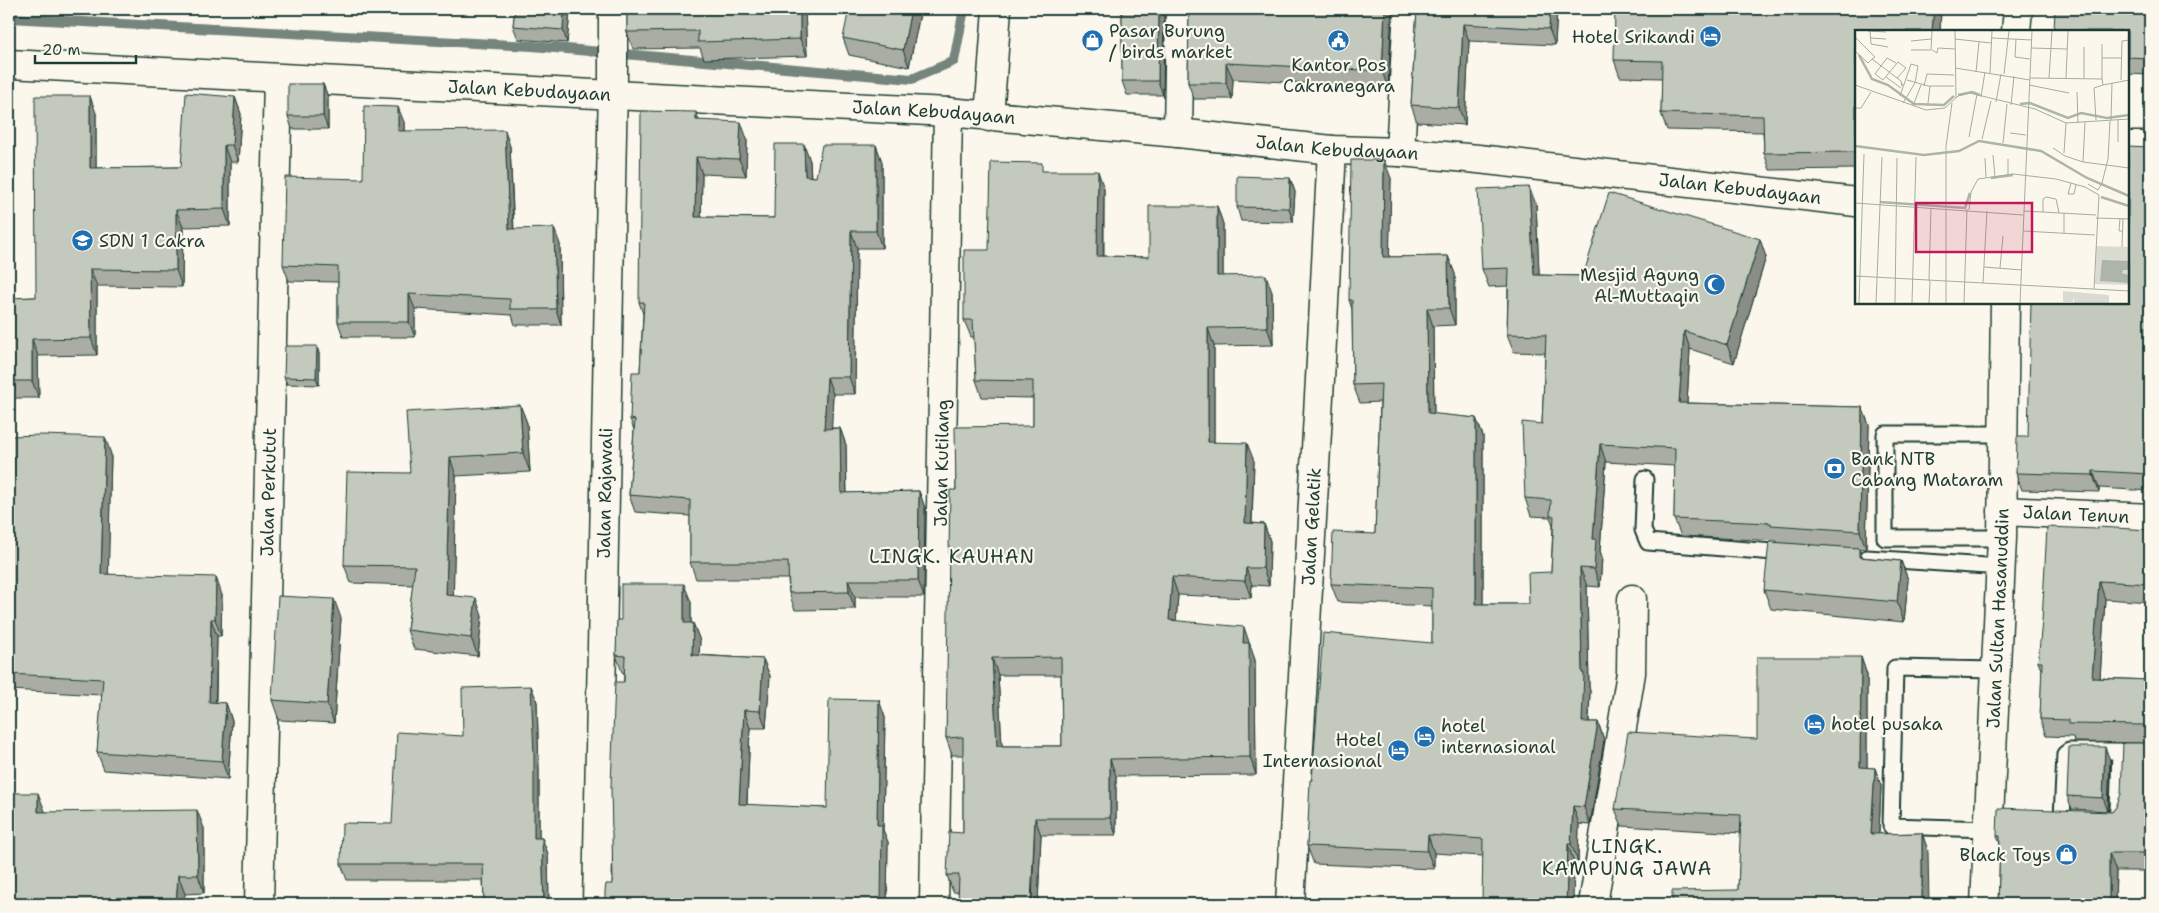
<svg xmlns="http://www.w3.org/2000/svg" width="2159" height="913" font-family="'Shantell Sans',sans-serif">
  <style>
    .lines { fill: none; stroke-linecap: round; stroke-linejoin: round }
    .stream { stroke: #74847b; stroke-width: 10 }
    .lane-casing { stroke: #1f3d34; stroke-width: 19 }
    .street-casing { stroke: #1f3d34; stroke-width: 31 }
    .secondary-casing { stroke: #1f3d34; stroke-width: 31 }
    .lane { stroke: #fbf7ec; stroke-width: 15 }
    .street { stroke: #fbf7ec; stroke-width: 28 }
    .secondary { stroke: #fbf7ec; stroke-width: 28 }
    .wall { fill: #a9ada3; stroke: #1f3d34; fill-rule: evenodd }
    .shaded-wall { fill: #898d85; stroke: #1f3d34 }
    .building { fill: #c4c9be; stroke: #1f3d34; fill-rule: evenodd }
    .labels { text-anchor: middle; stroke-width: 4.5; stroke-linejoin: round; paint-order: stroke }
    .poi-label { font-size: 18px; fill: #1f3d34; stroke: #fbf7ec; text-anchor: start }
    .street-label { font-size: 18px; fill: #1f3d34; stroke: #fbf7ec }
    .neighbourhood-label { font-size: 19px; letter-spacing: 1px; fill: #1f3d34; stroke: #fbf7ec }
    .inset-river { fill: none; stroke: #adb4aa; stroke-width: 2.5 }
    .inset-road { fill: none; stroke: #a3ada2; stroke-width: 1 }
    .view { fill: #c2185b; fill-opacity: 0.15; stroke: #c2185b; stroke-width: 2.5 }
    .inset-edge { fill: none; stroke: #1f3d34; stroke-width: 2.5 }
  </style>
  <rect width="100%" height="100%" fill="#fbf7ec"/>
  <filter id="ink" filterUnits="userSpaceOnUse"><feTurbulence type="fractalNoise" baseFrequency=".02" numOctaves="2"/><feDisplacementMap in="SourceGraphic" scale="10" xChannelSelector="R" yChannelSelector="G"/><feConvolveMatrix kernelMatrix="1 2 1 2 8 2 1 2 1" color-interpolation-filters="sRGB"/></filter>
  <g filter="url(#ink)">
    <g class="lines">
      <polyline class="stream" points="9,18 532,46 912,79 954,61 964,9"/>
      <defs>
        <g id="lane">
          <polyline points="1645,479 1643,530 1648,542 1787,553"/>
          <polyline points="2002,538 1885,538 1885,434 2003,434"/>
          <polyline points="1867,558 2001,567"/>
          <polyline points="2062,818 2065,754 2069,751 2120,751 2118,811 2115,819"/>
          <polyline points="1988,829 1891,826 1895,668 1996,670"/>
        </g>
        <g id="street">
          <path id="s1" d="M9,64l939,48 230,21 154,17 68,2 78,7 378,43"/>
          <polyline points="989,117 997,9"/>
          <polyline points="1178,133 1180,9"/>
          <polyline points="2128,146 2150,146"/>
          <polyline points="1400,152 1408,9"/>
          <path id="s2" d="M2002,511l148,7"/>
          <path id="s3" d="M259,904l19,-825"/>
          <path id="s4" d="M597,904l16,-822v-73"/>
          <path id="s5" d="M934,904l14,-792"/>
          <path id="s6" d="M1290,904l30,-525 12,-229"/>
          <polyline points="1593,904 1631,673 1632,599"/>
        </g>
        <g id="secondary">
          <polyline points="2016,31 2018,9"/>
          <path id="s7" d="M1985,904l17,-366 3,-236"/>
        </g>
      </defs>
      <use href="#lane" class="lane-casing"/>
      <use href="#street" class="street-casing"/>
      <use href="#secondary" class="secondary-casing"/>
      <use href="#lane" class="lane"/>
      <use href="#street" class="street"/>
      <use href="#secondary" class="secondary"/>
    </g>
    <g class="wall">
      <polygon points="515,9 568,9 570,12 567,43 518,39 513,26"/>
      <polygon points="627,9 805,9 807,56 704,59 700,48 633,49 627,32"/>
      <polygon points="921,9 909,67 849,55 843,38"/>
      <polygon points="1122,9 1163,9 1164,11 1163,95 1127,95 1122,81"/>
      <polygon points="1189,9 1392,9 1388,88 1233,79 1232,99 1194,99 1188,83"/>
      <polygon points="1417,9 1557,9 1555,45 1469,41 1465,125 1417,122 1411,105"/>
      <polygon points="1941,9 1940,31 1856,31 1856,169 1770,170 1764,153 1763,132 1667,130 1661,113 1662,78 1620,77 1614,60"/>
      <polygon points="2150,9 2150,75 2128,74 2128,31"/>
      <polygon points="323,84 328,97 328,129 292,129 288,116"/>
      <polygon points="235,97 241,114 238,162 230,162 230,226 183,227 182,287 97,286 97,355 38,356 39,398 9,398 9,298 36,297 96,113 96,168 181,167"/>
      <polygon points="699,120 747,139 746,176 702,174 701,217 774,218 804,144 810,161 811,177 816,177 876,145 882,162 882,248 857,248 855,394 833,394 831,428 840,428 846,445 847,493 919,491 925,508 924,597 855,597 855,609 795,610 789,593 788,579 696,579 690,562 690,516 635,512 629,495 634,430 630,419 640,372 643,314 639,302"/>
      <polygon points="404,122 404,131 510,146 514,229 560,244 561,325 515,325 512,315 415,309 415,337 343,337 338,322 338,282 289,281 283,265 363,179"/>
      <polygon points="2150,147 2150,491 2099,488 2099,492 2022,490 2016,473 2028,437"/>
      <path d="M1045,171l59,18v67l45,1 68,-51 6,18v52l49,16 1,53 -59,1v96l40,19 -2,62 12,1 6,17 -1,45 -17,-1 -1,13 -73,-3 -2,26 74,23v3l5,13 1,115 -140,1v59h-75l-3,68 160,-3 1,4 48,-3 2,3h-291l1,-12h-6l-6,-17 16,-42v-78h-11l-6,-17 10,-248 77,-64v-28l-51,-1 -6,-17 -2,-43h-3l-7,-17 25,-70zM998,675h63l1,71h-60z"/>
      <polygon points="1290,178 1295,192 1293,222 1241,221 1237,207"/>
      <polygon points="1391,178 1389,257 1448,256 1455,274 1455,325 1433,326 1434,414 1476,418 1483,436 1483,604 1529,604 1551,572 1553,525 1550,517 1531,516 1525,498 1542,424 1545,353 1514,352 1507,334 1508,286 1489,287 1482,269 1536,204 1539,275 1583,276 1766,257 1734,363 1690,349 1687,403 1862,407 1869,425 1866,549 1778,543 1777,541 1681,536 1674,519 1675,466 1606,462 1600,551 1602,557 1600,587 1587,586 1589,687 1590,691 1589,722 1598,722 1604,740 1590,825 1579,824 1578,862 1434,853 1434,869 1314,864 1307,846 1312,780 1432,643 1432,606 1338,602 1331,584 1375,534 1380,402 1360,403 1353,385 1352,309 1349,300"/>
      <polygon points="319,353 319,385 287,384 284,377"/>
      <polygon points="520,405 527,423 530,472 456,476 453,596 482,616 478,656 414,649 407,630 413,585 351,583 344,565 410,473"/>
      <polygon points="9,436 111,454 108,574 222,595 221,636 217,636 216,703 226,703 232,721 228,779 104,770 97,752 102,695 9,690"/>
      <polygon points="2097,529 2150,530 2150,602 2105,599 2100,678 2150,680 2150,871 2116,871 2115,904 1998,904 1999,877 2000,844 1997,836 2112,812 2116,807 2148,743 2074,742 2073,737 2046,736 2040,719 2042,672 2038,662"/>
      <polygon points="1862,557 1901,561 1908,580 1904,622 1771,609 1764,590"/>
      <polygon points="691,602 691,623 693,623 700,641 699,655 763,659 770,676 766,728 750,728 747,805 827,808 885,717 883,830 888,842 887,904 605,904 613,884 624,673 622,672 616,655 621,620"/>
      <polygon points="341,618 334,723 279,720 272,700"/>
      <polygon points="1861,657 1867,675 1867,768 1875,768 1881,786 1879,834 1922,833 1928,851 1738,890 1741,833 1622,826 1615,809 1757,739"/>
      <polygon points="531,686 537,702 539,771 539,838 542,838 548,854 549,904 484,904 483,880 347,880 341,864 392,824"/>
      <polygon points="2110,760 2108,811 2072,809 2067,796"/>
      <polygon points="45,812 204,828 204,893 185,894"/>
    </g>
    <g class="shaded-wall">
      <polygon points="564,9 568,9 570,12 567,43 563,30"/>
      <polygon points="800,9 805,9 807,56 800,39"/>
      <polygon points="911,9 921,9 909,67 903,50"/>
      <polygon points="1159,9 1163,9 1164,11 1163,95 1158,81"/>
      <polygon points="1385,9 1392,9 1388,88 1382,71"/>
      <polygon points="1550,9 1557,9 1555,45 1549,29"/>
      <polygon points="1934,9 1941,9 1940,31 1932,31"/>
      <polygon points="1463,24 1469,41 1465,125 1459,108"/>
      <polygon points="1226,63 1233,79 1232,99 1226,83"/>
      <polygon points="323,84 328,97 328,129 323,116"/>
      <polygon points="90,96 96,113 96,185 90,168"/>
      <polygon points="235,97 241,114 238,162 232,145"/>
      <polygon points="398,107 404,122 404,146 398,131"/>
      <polygon points="696,112 702,129 696,120"/>
      <polygon points="741,122 747,139 746,176 739,159"/>
      <polygon points="505,130 510,146 514,244 509,229"/>
      <polygon points="804,144 810,161 811,193 805,176"/>
      <polygon points="224,145 230,162 230,226 224,209"/>
      <polygon points="876,145 882,162 882,248 876,231"/>
      <polygon points="696,157 702,174 701,234 695,217"/>
      <polygon points="1384,160 1391,178 1389,275 1383,257"/>
      <polygon points="1098,171 1104,189 1103,273 1097,256"/>
      <polygon points="1290,178 1295,192 1293,222 1289,208"/>
      <polygon points="1529,187 1536,204 1540,293 1534,275"/>
      <polygon points="1217,206 1223,224 1223,293 1217,276"/>
      <polygon points="176,210 183,227 182,287 176,270"/>
      <polygon points="554,228 560,244 561,325 556,309"/>
      <polygon points="851,231 857,248 855,394 849,377"/>
      <polygon points="1760,239 1766,257 1734,363 1727,345"/>
      <polygon points="1448,256 1455,274 1455,325 1449,308"/>
      <polygon points="90,269 97,286 97,355 91,338"/>
      <polygon points="1266,275 1272,292 1273,345 1267,327"/>
      <polygon points="409,294 415,309 415,337 409,322"/>
      <polygon points="1427,308 1433,326 1434,431 1428,413"/>
      <polygon points="1208,328 1214,346 1214,459 1208,442"/>
      <polygon points="1684,331 1690,349 1686,421 1679,403"/>
      <polygon points="32,339 38,356 39,398 32,381"/>
      <polygon points="317,346 319,353 319,385 316,378"/>
      <polygon points="827,377 833,394 831,446 824,429"/>
      <polygon points="520,405 527,423 530,472 523,453"/>
      <polygon points="1862,407 1869,425 1866,549 1860,531"/>
      <polygon points="1476,418 1483,436 1483,622 1476,604"/>
      <polygon points="840,428 846,445 847,510 841,493"/>
      <polygon points="105,437 111,454 108,591 101,574"/>
      <polygon points="1247,443 1254,461 1251,540 1245,523"/>
      <polygon points="1600,444 1606,462 1600,551 1602,557 1600,587 1594,569 1593,539"/>
      <polygon points="450,457 456,476 453,613 446,595"/>
      <polygon points="2093,471 2099,488 2099,492 2093,475"/>
      <polygon points="919,491 925,508 924,597 918,580"/>
      <polygon points="1264,524 1270,541 1269,586 1263,568"/>
      <polygon points="1859,548 1866,568 1859,557"/>
      <polygon points="1901,561 1908,580 1904,622 1897,602"/>
      <polygon points="1246,568 1252,585 1251,598 1245,581"/>
      <polygon points="1580,568 1587,586 1589,687 1590,691 1588,740 1582,722 1582,673"/>
      <polygon points="216,577 222,595 221,636 215,619"/>
      <polygon points="1172,577 1178,595 1175,638 1169,620"/>
      <polygon points="848,580 855,597 855,609 849,592"/>
      <polygon points="2099,581 2105,599 2099,695 2092,678"/>
      <polygon points="684,584 691,602 691,640 684,623"/>
      <polygon points="476,598 482,616 478,656 471,638"/>
      <polygon points="334,599 341,618 334,723 327,704"/>
      <polygon points="211,619 217,636 215,719 209,702"/>
      <polygon points="693,623 700,641 698,672 692,655"/>
      <polygon points="1244,627 1255,660 1256,775 1250,757 1243,643"/>
      <polygon points="1861,657 1867,675 1867,785 1860,767"/>
      <polygon points="992,658 998,675 1003,763 997,746"/>
      <polygon points="763,659 770,676 766,728 760,711"/>
      <polygon points="531,686 537,702 539,771 539,854 534,838"/>
      <polygon points="879,700 885,717 883,830 888,842 887,904 881,904 877,825"/>
      <polygon points="226,703 232,721 228,779 222,761"/>
      <polygon points="744,710 750,728 746,822 739,804"/>
      <polygon points="1598,722 1604,740 1590,825 1584,807"/>
      <polygon points="2105,747 2110,760 2108,811 2103,798"/>
      <polygon points="1110,759 1116,776 1116,835 1110,818"/>
      <polygon points="1875,768 1881,786 1878,852 1871,834"/>
      <polygon points="38,793 45,811 45,830 38,812"/>
      <polygon points="1573,806 1579,824 1578,862 1571,844"/>
      <polygon points="197,810 204,828 204,893 198,875"/>
      <polygon points="1035,818 1041,835 1038,904 1032,904"/>
      <polygon points="1922,833 1928,851 1929,904 1922,904"/>
      <polygon points="1428,835 1434,853 1434,869 1427,851"/>
      <polygon points="542,838 548,854 549,904 544,904"/>
      <polygon points="1568,844 1574,862 1573,904 1566,904"/>
      <polygon points="2109,853 2116,871 2115,904 2109,904"/>
      <polygon points="178,875 185,894 184,904 176,904"/>
    </g>
    <g class="building">
      <polygon points="515,9 564,9 563,30 513,26"/>
      <polygon points="627,9 800,9 800,39 698,42 698,31 627,32"/>
      <polygon points="849,9 911,9 903,50 843,38"/>
      <polygon points="1122,9 1159,9 1158,81 1122,81"/>
      <polygon points="1189,9 1385,9 1382,71 1226,63 1226,83 1188,83"/>
      <polygon points="1417,9 1550,9 1549,29 1463,24 1459,108 1411,105"/>
      <polygon points="1615,9 1934,9 1932,31 1856,31 1856,152 1764,153 1763,116 1661,113 1662,61 1614,60"/>
      <polygon points="2055,9 2150,9 2150,58 2128,57 2128,31 2054,31"/>
      <rect x="288" y="84" width="35" height="32"/>
      <polygon points="186,93 235,97 232,145 224,145 224,209 176,210 176,270 90,269 91,338 32,339 32,381 9,381 9,298 36,297 35,96 90,96 90,168 181,167"/>
      <polygon points="364,106 398,107 398,131 505,130 509,229 554,228 556,309 510,309 510,299 409,294 409,322 338,322 338,267 283,265 285,177 363,179"/>
      <polygon points="641,111 696,112 696,120 741,122 739,159 696,157 695,217 774,218 775,144 804,144 805,176 816,177 822,145 876,145 876,231 851,231 849,377 827,377 824,429 840,428 841,493 919,491 918,580 848,580 849,592 789,593 788,562 690,562 690,500 629,495 635,420 630,419 632,372 640,372 644,302 639,302"/>
      <polygon points="2128,146 2150,147 2150,474 2093,471 2093,475 2016,473 2017,437 2028,437 2031,302 2128,302"/>
      <polygon points="1351,160 1384,160 1383,257 1448,256 1449,308 1427,308 1428,413 1476,418 1476,604 1529,604 1528,573 1551,572 1554,516 1550,516 1551,500 1525,498 1522,422 1542,424 1546,335 1507,334 1509,268 1482,269 1478,189 1529,187 1534,275 1583,276 1609,193 1760,239 1727,345 1684,331 1679,403 1862,407 1860,531 1771,525 1771,523 1674,519 1675,448 1600,444 1593,539 1596,539 1594,569 1580,568 1582,673 1584,673 1582,722 1598,722 1584,807 1573,806 1571,844 1568,844 1566,904 1482,904 1483,839 1428,835 1427,851 1307,846 1310,780 1312,780 1323,633 1432,643 1432,588 1331,584 1333,532 1375,534 1381,384 1353,385 1352,300 1349,300"/>
      <path d="M991,162l51,1v8h56l-1,85 52,1v-51h68v70l49,-1 1,52 -59,1v114l39,1 -2,80 19,1 -1,44h-17l-1,13 -73,-4 -3,43 75,7 -1,16h6l1,114 -140,2v59h-75l-4,85 167,-3v4l49,-3 1,3h-290l1,-29h-12l2,-43 14,1v-96l-17,1 4,-248h6l-1,-63 78,-1v-45l-57,-1 -3,-60h-9v-70h25zM1061,657l1,89h-65l-5,-88z"/>
      <polygon points="1237,176 1290,178 1289,208 1237,207"/>
      <polygon points="285,346 317,346 316,378 284,377"/>
      <polygon points="520,405 523,453 450,457 446,595 476,598 471,638 407,630 415,566 344,565 347,472 410,473 406,412"/>
      <polygon points="42,435 105,437 101,574 216,577 215,619 211,619 209,702 226,703 222,761 97,752 103,679 9,674 9,436"/>
      <polygon points="2047,527 2097,529 2097,527 2150,530 2150,584 2099,581 2092,678 2150,680 2150,729 2149,727 2144,725 2068,724 2068,720 2040,719 2042,662 2038,662 2042,621"/>
      <polygon points="1769,542 1859,548 1859,557 1901,561 1897,602 1764,590"/>
      <polygon points="621,584 684,584 684,623 693,623 692,655 763,659 760,711 744,710 739,804 827,808 829,699 879,700 877,825 882,825 881,904 605,904 605,891 606,884 613,884 611,786 615,682 624,682 625,656 616,655 617,620 621,620"/>
      <polygon points="278,596 334,599 327,704 272,700"/>
      <polygon points="1757,657 1861,657 1860,767 1875,768 1871,834 1922,833 1922,904 1672,904 1672,891 1738,890 1741,815 1615,809 1628,732 1757,739"/>
      <polygon points="531,686 534,755 534,838 542,838 544,904 484,904 483,864 341,864 342,823 392,824 397,732 463,736 462,688"/>
      <polygon points="2150,739 2150,853 2109,853 2109,904 1998,904 1999,877 2000,836 1997,836 1998,808 2112,812 2116,807 2121,794 2123,743 2148,743"/>
      <polygon points="2069,747 2105,747 2103,798 2067,796"/>
      <polygon points="9,793 38,793 38,812 197,810 198,875 178,875 176,904 9,904"/>
    </g>
  </g>
  <defs>
    <symbol id="hotel-disc" viewBox="-11 -11 22 22"><circle r="9.5" fill="#1f6fb2" stroke="#fbf7ec"/><path d="M-6-4.5h1.5V1H6V5H4.5V3h-9V5H-6ZM-4 0a1.8 1.8 0 1 1 3.6 0ZM.5 0V-2.5h3Q6-2.5 6 0Z" fill="#fff"/></symbol>
    <symbol id="civic-disc" viewBox="-11 -11 22 22"><circle r="9.5" fill="#1f6fb2" stroke="#fbf7ec"/><path d="M-.6-6.5H3V-4.5H.6V-3L4-1V1h2V6H-6V1h2V-1L-.6-3ZM-1.2 2.5V6h2.4V2.5Z" fill="#fff"/></symbol>
    <symbol id="shop-disc" viewBox="-11 -11 22 22"><circle r="9.5" fill="#1f6fb2" stroke="#fbf7ec"/><path d="M-5-2.5h2.3a2.7 3.5 0 0 1 5.4 0H5L5.5 6h-11ZM-1.5-2.5h3a1.5 2.3 0 0 0-3 0Z" fill="#fff"/></symbol>
    <symbol id="school-disc" viewBox="-11 -11 22 22"><circle r="9.5" fill="#1f6fb2" stroke="#fbf7ec"/><path d="M0-5L7-2L0 1L-7-2ZM-4 1L0 2.5L4 1V4Q0 6-4 4Z" fill="#fff"/></symbol>
    <symbol id="mosque-disc" viewBox="-11 -11 22 22"><circle r="9.5" fill="#1f6fb2" stroke="#fbf7ec"/><path d="M3.5-4.9A6 6 0 1 0 3.5 4.9A5 5 0 1 1 3.5-4.9Z" fill="#fff"/></symbol>
    <symbol id="bank-disc" viewBox="-11 -11 22 22"><circle r="9.5" fill="#1f6fb2" stroke="#fbf7ec"/><path d="M-6-4H6V4H-6ZM0-2.3a2.3 2.3 0 1 0 0 4.6a2.3 2.3 0 1 0 0-4.6Z" fill="#fff"/></symbol>
  </defs>
  <g fill-rule="evenodd">
    <use href="#hotel-disc" x="1698" y="24" width="25" height="25"/>
    <use href="#civic-disc" x="1326" y="28" width="25" height="25"/>
    <use href="#shop-disc" x="1080" y="28" width="25" height="25"/>
    <use href="#school-disc" x="70" y="228" width="25" height="25"/>
    <use href="#mosque-disc" x="1702" y="272" width="25" height="25"/>
    <use href="#bank-disc" x="1822" y="456" width="25" height="25"/>
    <use href="#hotel-disc" x="1802" y="712" width="25" height="25"/>
    <use href="#hotel-disc" x="1412" y="724" width="25" height="25"/>
    <use href="#hotel-disc" x="1386" y="738" width="25" height="25"/>
    <use href="#shop-disc" x="2054" y="842" width="25" height="25"/>
  </g>
  <g class="labels">
    <g class="poi-label">
      <text x="1109" y="37">Pasar Burung<tspan x="1109" dy="21">/ birds market</tspan></text>
      <text x="1695" y="43" text-anchor="end">Hotel Srikandi</text>
      <text x="1339" y="71" text-anchor="middle">Kantor Pos<tspan x="1339" dy="21">Cakranegara</tspan></text>
      <text x="99" y="247">SDN 1 Cakra</text>
      <text x="1699" y="281" text-anchor="end">Mesjid Agung<tspan x="1699" dy="21">Al-Muttaqin</tspan></text>
      <text x="1851" y="465">Bank NTB<tspan x="1851" dy="21">Cabang Mataram</tspan></text>
      <text x="1831" y="730">hotel pusaka</text>
      <text x="1441" y="732">hotel<tspan x="1441" dy="21">internasional</tspan></text>
      <text x="1382" y="746" text-anchor="end">Hotel<tspan x="1382" dy="21">Internasional</tspan></text>
      <text x="2051" y="861" text-anchor="end">Black Toys</text>
    </g>
    <g class="street-label">
      <text dy="6" stroke="none"><textPath href="#s1" startOffset="521">Jalan Kebudayaan</textPath></text>
      <text dy="6" stroke="none"><textPath href="#s1" startOffset="926">Jalan Kebudayaan</textPath></text>
      <text dy="6" stroke="none"><textPath href="#s1" startOffset="1331">Jalan Kebudayaan</textPath></text>
      <text dy="6" stroke="none"><textPath href="#s1" startOffset="1736">Jalan Kebudayaan</textPath></text>
      <text dy="6" stroke="none"><textPath href="#s5" startOffset="441">Jalan Kutilang</textPath></text>
      <text dy="6" stroke="none"><textPath href="#s3" startOffset="412">Jalan Perkutut</textPath></text>
      <text dy="6" stroke="none"><textPath href="#s4" startOffset="411">Jalan Rajawali</textPath></text>
      <text dy="6" stroke="none"><textPath href="#s2" startOffset="74">Jalan Tenun</textPath></text>
      <text dy="6" stroke="none"><textPath href="#s6" startOffset="378">Jalan Gelatik</textPath></text>
      <text dy="6" stroke="none"><textPath href="#s7" startOffset="286">Jalan Sultan Hasanuddin</textPath></text>
    </g>
    <g class="neighbourhood-label">
      <text x="952" y="563">LINGK. KAUHAN</text>
      <text x="1627" y="853">LINGK.<tspan x="1627" dy="22">KAMPUNG JAWA</tspan></text>
    </g>
  </g>
  <g transform="translate(1855 30)">
    <rect width="274" height="274" fill="#fbf7ec"/>
    <path d="M241,216l33,1v38l-34,-1zM208,261l46,4v8h-35v-6l-1,5h-10z" fill="#dbdcd1"/>
    <path d="M247,230l27,1v9h-6l-1,3 7,2v8l-29,-2z" fill="#adb4aa"/>
    <path class="inset-river" d="M4,25l13,24 16,6 26,19 30,1 10,-9M103,65l14,-3 8,3M165,74l10,-1 38,15 13,-5 26,5 22,-3M0,116l69,9 35,-4 20,-10 62,10 46,27 42,18M136,148l22,-3M246,167l28,9M25,172l85,6 5,-15"/>
    <path class="inset-road" d="M13,1l18,1M15,1l1,13 17,3M100,1l1,67M0,7l20,20 -3,2M15,8l16,1M137,8l40,2M100,9l36,4M161,9l-1,18 15,2M56,11l20,-2M229,17v31M176,18l36,1M56,20h20l1,-19M77,20l5,3 1,-5 17,1M0,21l13,12 4,-4 29,22 1,5v-3M247,28h20M41,33l-9,-5 -12,16 8,6 15,-18 8,6 -9,10M100,38l75,12M121,42l3,-30M135,43l2,-42M149,44l5,-43M31,47l15,11M175,48l72,1 1,6 26,-5M194,48l3,-47M211,48l2,-47M247,49v-35M52,50l21,6h26M266,50l1,-39 7,-1M0,55l71,25 19,-2 13,-12 12,-3 65,16 31,14 63,-4M174,55l40,8M69,56l3,-12 27,1M222,62l1,31M45,66l11,-32 7,2 -3,17 -12,20M126,67l4,-25M141,72l5,-28M73,73l2,-17M156,75l3,-29M58,76l8,-21M0,78h6l10,-16M241,90l-2,-32 9,-3M256,90l1,-37M263,90v22M155,103l16,2M114,107l8,-43M127,109l9,-38M148,113l4,-39M198,118l12,8 18,6 46,6M209,123l2,-30M138,125l2,22M130,128l1,19M153,129v16M228,132l2,-40M216,153l-3,11h6l2,-9M233,154l10,6 4,-7 6,-24 2,-38M0,173l168,12M114,180l2,-18 7,-13 35,-5 43,5 29,8 14,8 -5,94M169,181l72,4M188,182v-13l3,-2 10,2 3,14M241,188l33,1M265,188l-1,13h4M168,201l72,4M209,203v-20M267,217l1,-29M129,237l38,3M145,238l3,-32M0,246l274,15M74,251l2,-73M128,253l4,-72M4,273l5,-149M21,273l6,-146M40,273l2,-145M57,273l4,-146M74,273l1,-22M91,273v-157l6,-43M109,273l3,-94M165,273l12,-272"/>
    <path class="view" d="M61,173h116v49h-116z"/>
    <rect width="274" height="274" class="inset-edge"/>
  </g>
  <rect width="2159" height="913" fill="none" stroke="#fbf7ec" stroke-width="30"/>
  <rect x="15" y="15" width="2129" height="883" fill="none" stroke="#1f3d34" stroke-width="2" filter="url(#ink)"/>
  <path d="M35 55v8h101v-8" fill="none" stroke="#1f3d34" stroke-width="2.5"/>
  <text x="42" y="55" font-size="15" fill="#1f3d34" stroke="#fbf7ec" stroke-width="4" paint-order="stroke">20 m</text>
</svg>
